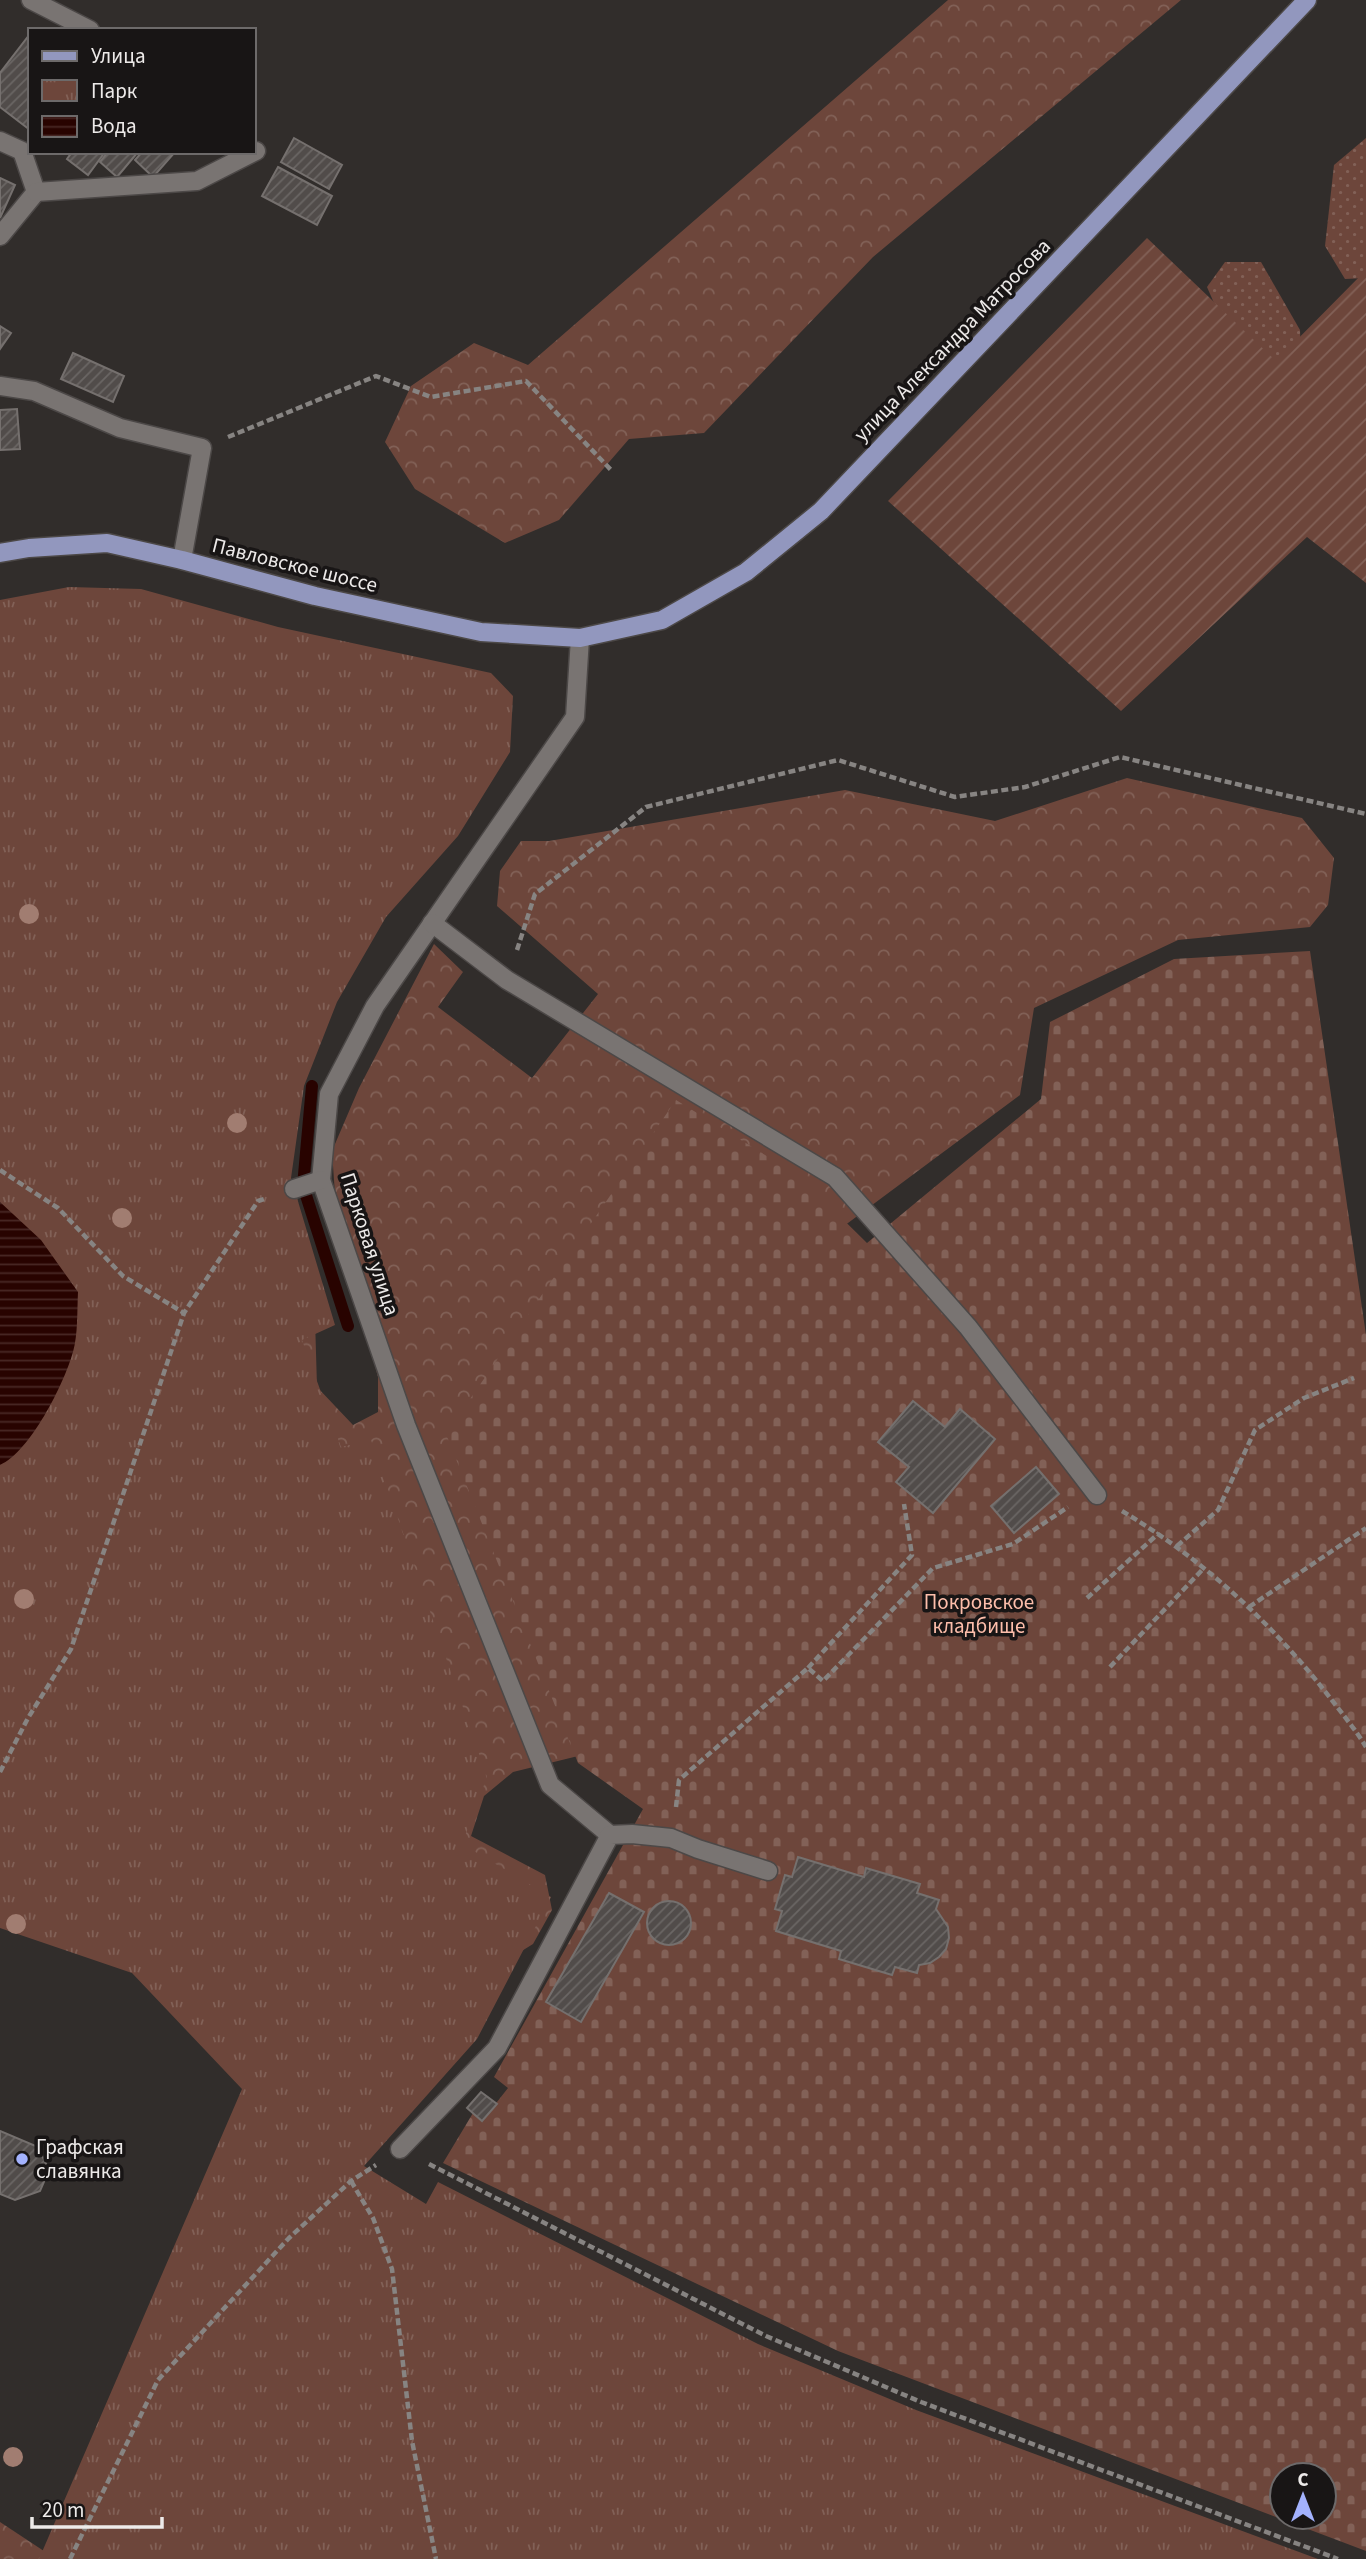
<svg xmlns="http://www.w3.org/2000/svg" width="1366" height="2559" font-family="'Source Sans 3',sans-serif">
  <style>
    .grass { fill: url(#grass-dots) }
    .forest { fill: url(#forest-crowns) }
    .cemetery { fill: url(#cemetery-stones); fill-rule: evenodd }
    .park { fill: url(#park-tufts) }
    .garden { fill: url(#garden-furrows) }
    .water { fill: url(#water-rules) }
    .lines { fill: none; stroke-linecap: round; stroke-linejoin: round }
    .stream { stroke: #280300; stroke-width: 12 }
    .building { fill: url(#building-hatch); stroke: #75706e; stroke-width: 2 }
    .minor-casing { stroke: #4c4847; stroke-width: 21 }
    .major-casing { stroke: #4c4847; stroke-width: 21 }
    .path { stroke: #878482; stroke-width: 4.5; stroke-dasharray: 7 3.5; stroke-linecap: butt }
    .minor { stroke: #797472; stroke-width: 18 }
    .major { stroke: #9297be; stroke-width: 18 }
    .tree { fill: #a17d71 }
    .poi-dot { fill: #a3b2fd; stroke: #181515; stroke-width: 2.5 }
    .labels { text-anchor: middle; stroke-width: 7; stroke-linejoin: round; paint-order: stroke }
    .street-label { font-size: 21px; fill: #edeae9; stroke: #181515 }
    .park-label { font-size: 21px; fill: #fdbeab; stroke: #181515 }
    .poi-label { font-size: 21px; fill: #edeae9; stroke: #181515; text-anchor: start }
  </style>
  <defs>
    <pattern id="grass-dots" width="8" height="8" patternUnits="userSpaceOnUse" patternTransform="scale(1.75)"><rect width="8" height="8" fill="#6d463b"/><path d="M2 2h.1M6 6h.1" fill="none" stroke="#826157" stroke-width="1.8" stroke-linecap="round"/></pattern>
    <pattern id="forest-crowns" width="20" height="18" patternUnits="userSpaceOnUse" patternTransform="scale(1.75)"><rect width="20" height="18" fill="#6d463b"/><path d="M2 6a3 3 0 1 1 6 0M12 15a3 3 0 1 1 6 0" fill="none" stroke="#826157"/></pattern>
    <pattern id="cemetery-stones" width="16" height="16" patternUnits="userSpaceOnUse" patternTransform="scale(1.75)"><rect width="16" height="16" fill="#6d463b"/><path d="M2 7V4a2 2 0 0 1 4 0v3zM10 15v-3a2 2 0 0 1 4 0v3z" fill="#826157"/></pattern>
    <pattern id="park-tufts" width="24" height="20" patternUnits="userSpaceOnUse" patternTransform="scale(1.75)"><rect width="24" height="20" fill="#6d463b"/><path d="M3 7l-1-3M5 7V3M7 7l1-3M15 17l-1-3M17 17v-4M19 17l1-3" fill="none" stroke="#826157"/></pattern>
    <pattern id="garden-furrows" width="10" height="10" patternUnits="userSpaceOnUse" patternTransform="scale(1.75)"><rect width="10" height="10" fill="#6d463b"/><path d="M-1 1l2-2M0 10L10 0M9 11l2-2" fill="none" stroke="#826157"/></pattern>
    <pattern id="water-rules" width="6" height="5" patternUnits="userSpaceOnUse" patternTransform="scale(1.75)"><rect width="6" height="5" fill="#280300"/><path d="M0 2.5h6" fill="none" stroke="#482825"/></pattern>
    <pattern id="building-hatch" width="6" height="6" patternUnits="userSpaceOnUse" patternTransform="scale(1.75)"><rect width="6" height="6" fill="#514c4a"/><path d="M-1 1l2-2M0 6l6-6M5 7l2-2" fill="none" stroke="#6a6664"/></pattern>
  </defs>
  <rect width="100%" height="100%" fill="#312d2b"/>
  <g class="grass">
    <polygon points="1366,138 1366,278 1345,279 1325,246 1334,165"/>
    <polygon points="1225,262 1261,262 1300,330 1303,408 1238,358 1207,287"/>
  </g>
  <g class="forest">
    <polygon points="948,0 1181,0 873,257 704,433 629,439 559,520 505,543 415,489 385,442 411,386 474,343 528,365"/>
    <polygon points="1127,778 1302,818 1334,858 1328,905 1310,927 1178,940 1034,1008 1020,1095 809,1252 627,1744 513,1772 484,1796 471,1836 545,1875 552,1910 533,1944 470,1983 234,1425 315,1319 317,1387 353,1425 378,1412 378,1377 337,1223 332,1151 359,1088 434,944 463,972 438,1007 532,1078 598,994 497,906 500,871 521,841 549,841 845,790 995,821"/>
    <polygon points="0,2522 56,2559 0,2559"/>
  </g>
  <path class="cemetery" d="M1310,951l56,384v1216l-528,-200 -395,-188 30,-50 9,8 26,-33 -14,-11 149,-268 -65,-46 -132,-329 230,-334 123,76 68,67 174,-144 9,-77 124,-63zM1282,2475h42v42h-42z"/>
  <polygon class="park" points="69,587 141,589 278,627 491,673 513,696 510,752 458,836 386,917 337,1002 304,1086 291,1178 335,1325 302,1340 341,1447 371,1440 487,1777 462,1844 551,1897 477,2039 364,2166 426,2204 438,2182 758,2344 916,2410 1318,2559 39,2559 242,2089 132,1973 0,1928 0,600"/>
  <polygon class="garden" points="1147,238 1276,361 1366,270 1366,583 1307,537 1121,711 888,501"/>
  <path class="water" d="M0,1202l41,38 37,52c-1,20 0,42 -5,60 -9,32 -43,100 -73,113z"/>
  <g class="lines">
    <polyline class="stream" points="312,1086 303,1186 348,1326"/>
  </g>
  <g class="building">
    <polygon points="30,34 30,130 0,107 0,73"/>
    <polygon points="294,138 342,165 329,189 281,162"/>
    <polygon points="72,152 105,152 88,175 67,159"/>
    <polygon points="108,152 138,152 117,177 100,162"/>
    <polygon points="142,152 175,152 153,177 135,160"/>
    <polygon points="278,167 332,196 317,225 262,196"/>
    <polygon points="0,178 15,185 0,218"/>
    <polygon points="0,326 11,333 0,349"/>
    <polygon points="73,353 124,376 113,402 61,379"/>
    <polygon points="17,409 20,449 0,450 0,410"/>
    <polygon points="913,1401 945,1427 960,1409 995,1439 933,1513 896,1482 909,1467 878,1442"/>
    <polygon points="1036,1467 1059,1494 1014,1533 991,1506"/>
    <polygon points="798,1857 864,1877 866,1868 920,1884 917,1893 939,1900 936,1909 948,1927 949,1938 946,1949 939,1957 930,1963 919,1965 917,1973 895,1967 892,1975 839,1959 841,1951 776,1931 782,1911 775,1909 785,1875 792,1877"/>
    <polygon points="609,1893 644,1912 581,2022 546,2002"/>
    <circle cx="669" cy="1923" r="22"/>
    <polygon points="481,2092 497,2104 482,2121 467,2108"/>
    <polygon points="0,2131 38,2147 49,2170 40,2191 15,2200 0,2194"/>
  </g>
  <g class="lines">
    <defs>
      <g id="minor">
        <polyline points="31,0 90,30"/>
        <polyline points="0,141 22,151 36,192 0,236"/>
        <polyline points="36,192 197,181 256,151"/>
        <polyline points="0,386 34,391 120,428 202,448 182,560"/>
        <polyline points="580,638 575,717 375,1006 329,1094 321,1180 406,1425 550,1785 610,1835"/>
        <polyline points="432,923 507,980 835,1177 968,1327 1097,1495"/>
        <polyline points="294,1189 321,1180"/>
        <polyline points="400,2149 497,2048 610,1835 632,1834 671,1838 698,1849 768,1871"/>
      </g>
      <polyline id="major" points="0,553 29,548 107,543 182,560 315,596 481,632 580,638 662,620 746,572 821,511 1307,0"/>
    </defs>
    <use href="#minor" class="minor-casing"/>
    <use href="#major" class="major-casing"/>
    <g class="path">
      <polyline points="228,437 376,376 431,397 526,381 612,471"/>
      <polyline points="517,950 535,894 646,807 838,760 955,797 1025,787 1120,757 1366,814"/>
      <polyline points="0,1170 58,1208 123,1276 184,1313"/>
      <path d="M1122,1511c82,49 151,113 209,188 12,16 25,31 35,48"/>
      <polyline points="1177,1546 1218,1510 1255,1430 1304,1398 1354,1378"/>
      <polyline points="1087,1598 1159,1533"/>
      <polyline points="1249,1607 1366,1528"/>
      <polyline points="1110,1667 1204,1568"/>
      <polyline points="808,1668 912,1555 904,1504"/>
      <polyline points="0,1772 28,1718 71,1649 184,1313 258,1201 267,1198"/>
      <polyline points="676,1807 679,1780 808,1668 823,1681 933,1568 1013,1544 1068,1507"/>
      <polyline points="429,2164 766,2336 921,2402 1338,2559"/>
      <polyline points="351,2181 373,2218 392,2269 412,2441 436,2559"/>
      <polyline points="70,2559 158,2380 289,2238 351,2181 376,2165"/>
    </g>
    <use href="#minor" class="minor"/>
    <use href="#major" class="major"/>
  </g>
  <g class="tree">
    <circle cx="29" cy="914" r="10"/>
    <circle cx="237" cy="1123" r="10"/>
    <circle cx="122" cy="1218" r="10"/>
    <circle cx="24" cy="1599" r="10"/>
    <circle cx="16" cy="1924" r="10"/>
    <circle cx="13" cy="2457" r="10"/>
  </g>
  <circle class="poi-dot" cx="22" cy="2159" r="7"/>
  <g class="labels">
    <g class="street-label">
      <text transform="translate(952 340) rotate(-46)" y="7">улица Александра Матросова</text>
      <text transform="translate(295 565) rotate(14)" y="7">Павловское шоссе</text>
      <text transform="translate(370 1244) rotate(72)" y="7">Парковая улица</text>
    </g>
    <g class="park-label">
      <text x="979" y="1609">Покровское<tspan x="979" dy="24">кладбище</tspan></text>
    </g>
    <g class="poi-label">
      <text x="36" y="2154">Графская<tspan x="36" dy="24">славянка</tspan></text>
    </g>
  </g>
  <rect x="28" y="28" width="228" height="126" fill="#181515" stroke="#6d6a6a" stroke-width="2"/>
  <rect x="42" y="51" width="35" height="10" fill="#9297be" stroke="#6d6a6a" stroke-width="2"/>
  <text x="91" y="63" font-size="21" fill="#edeae9">Улица</text>
  <rect x="42" y="80" width="35" height="21" fill="url(#park-tufts)" stroke="#6d6a6a" stroke-width="2"/>
  <text x="91" y="98" font-size="21" fill="#edeae9">Парк</text>
  <rect x="42" y="116" width="35" height="21" fill="url(#water-rules)" stroke="#6d6a6a" stroke-width="2"/>
  <text x="91" y="133" font-size="21" fill="#edeae9">Вода</text>
  <g transform="translate(1303 2496)"><circle r="33" fill="#181515" stroke="#6d6a6a" stroke-width="2"/>
  <path d="M0-5L12 26L0 18L-12 26Z" fill="#a3b2fd"/>
  <text y="-10" font-size="19" font-weight="bold" text-anchor="middle" fill="#edeae9">С</text>
  </g>
  <path d="M32 2517v10h130v-10" fill="none" stroke="#edeae9" stroke-width="3.5"/>
  <text x="42" y="2517" font-size="21" fill="#edeae9" stroke="#181515" stroke-width="5" paint-order="stroke">20 m</text>
</svg>
